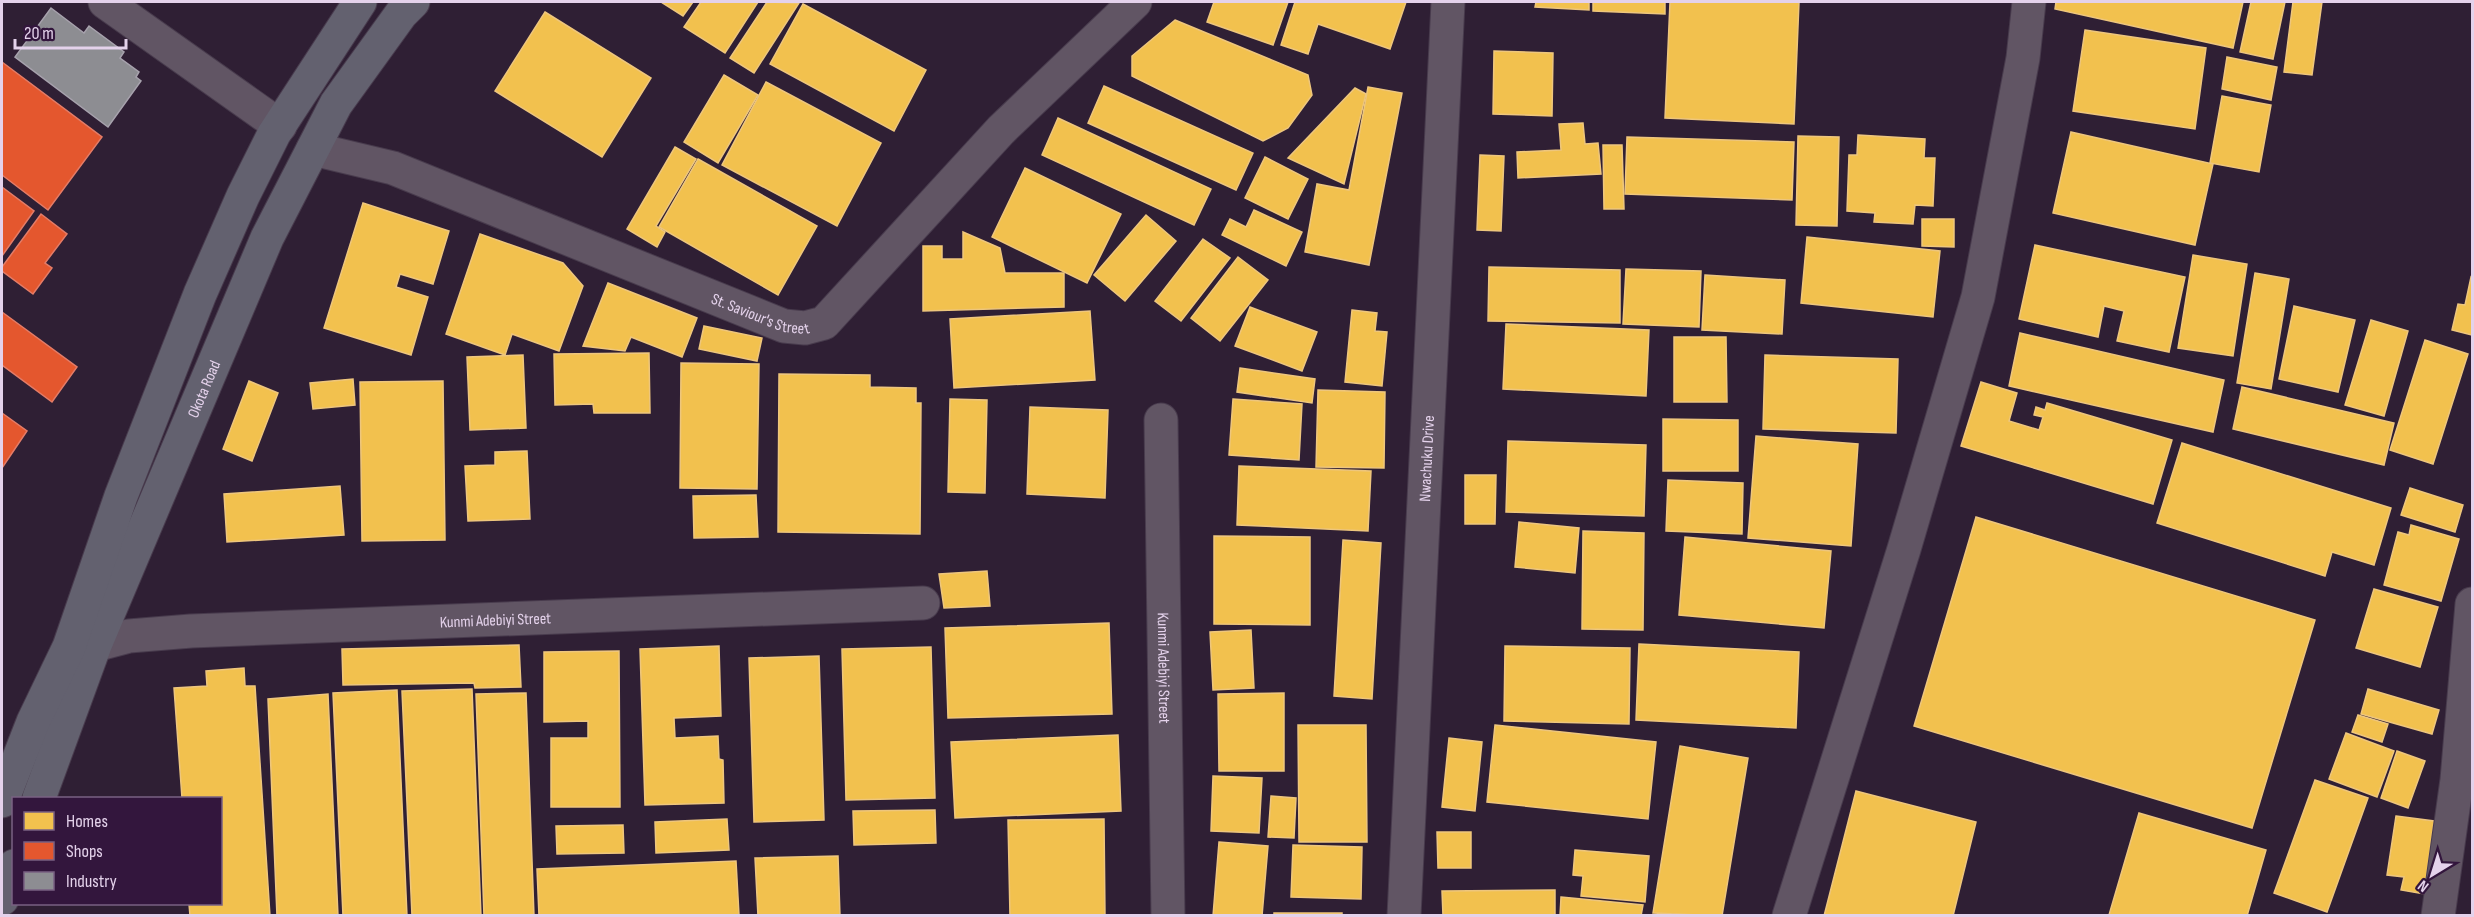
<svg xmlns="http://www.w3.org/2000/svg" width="2474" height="917" font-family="'Sofia Sans Condensed',sans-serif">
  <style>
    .homes { fill: #f2c14e; stroke: #eec67d; stroke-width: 1.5 }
    .shops { fill: #e4572e; stroke: #e47c67; stroke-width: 1.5 }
    .industry { fill: #8d8d92; stroke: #a7a2ad; stroke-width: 1.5 }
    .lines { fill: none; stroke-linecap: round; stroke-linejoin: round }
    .minor-casing { stroke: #483b4d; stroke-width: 35 }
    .major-casing { stroke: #483b4d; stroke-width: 35 }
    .minor { stroke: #615564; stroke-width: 33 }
    .major { stroke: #63616f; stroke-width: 33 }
    .labels { text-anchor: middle; stroke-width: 6; stroke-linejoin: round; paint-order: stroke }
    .street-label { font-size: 16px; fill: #e4d2eb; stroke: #33163d }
  </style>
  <rect width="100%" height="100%" fill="#2f1f34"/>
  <g class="homes">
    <polygon points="661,2 693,2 683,16"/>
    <polygon points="701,2 758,2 725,53 684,27"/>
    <polygon points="767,2 799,3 754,73 730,58"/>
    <polygon points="1214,2 1288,2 1273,45 1207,22"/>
    <polygon points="1295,2 1406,2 1390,49 1318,24 1308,54 1281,45"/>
    <polygon points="1536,2 1589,2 1589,10 1535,7"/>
    <polygon points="1593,2 1665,2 1665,14 1593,11"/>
    <polygon points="1670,2 1799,2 1794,124 1665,118"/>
    <polygon points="2056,2 2243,2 2233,48 2055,9"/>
    <polygon points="2251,2 2285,2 2273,59 2240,52"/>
    <polygon points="2293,2 2322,2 2312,75 2284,72"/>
    <polygon points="803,4 926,70 894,131 770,64"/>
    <polygon points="545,12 651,78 602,157 495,91"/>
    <polygon points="1175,20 1308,75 1312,95 1288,128 1263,141 1132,76 1132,56"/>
    <polygon points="2085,30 2206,48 2195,129 2073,111"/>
    <polygon points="1494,51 1553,53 1552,116 1493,114"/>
    <polygon points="2227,57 2277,67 2271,100 2222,89"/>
    <polygon points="724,75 758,95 718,163 684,142"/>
    <polygon points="766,82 881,143 837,226 722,165"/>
    <polygon points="1104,86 1253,153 1236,190 1088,123"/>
    <polygon points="1368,87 1402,93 1369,265 1305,252 1317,184 1349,190"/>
    <polygon points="1355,88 1366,94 1344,184 1288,158"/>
    <polygon points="2222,96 2271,105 2259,172 2210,163"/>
    <polygon points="1058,118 1211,189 1194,225 1042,155"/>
    <polygon points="1583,123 1585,144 1598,143 1601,174 1518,178 1517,152 1561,150 1559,124"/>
    <polygon points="2071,132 2213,164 2195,245 2053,213"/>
    <polygon points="1858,135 1925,139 1924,158 1935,158 1933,206 1915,205 1913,224 1874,222 1875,213 1847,211 1849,155 1857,155"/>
    <polygon points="1798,136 1839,137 1837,226 1796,225"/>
    <polygon points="1627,137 1794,142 1792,200 1625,194"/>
    <polygon points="1603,145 1622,145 1624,209 1604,209"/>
    <polygon points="675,147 696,159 656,226 665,232 657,247 627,229"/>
    <polygon points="1480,155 1504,156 1501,231 1477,230"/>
    <polygon points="1265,157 1308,179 1288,219 1245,198"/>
    <polygon points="698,159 817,226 778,295 659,227"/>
    <polygon points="1025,168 1121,214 1087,283 992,237"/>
    <polygon points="363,203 449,231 433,284 400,274 396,287 428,297 411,355 324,328"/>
    <polygon points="1254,210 1302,232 1286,266 1222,235 1230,219 1246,227"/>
    <polygon points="1146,215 1176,241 1125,301 1094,275"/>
    <polygon points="1922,219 1954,219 1954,247 1922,246"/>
    <polygon points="963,232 1000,248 1005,273 1064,273 1064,307 923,311 923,246 942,246 942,259 963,259"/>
    <polygon points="480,234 563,263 583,286 559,351 512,334 505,355 446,334"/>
    <polygon points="1807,237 1940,251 1933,317 1801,303"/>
    <polygon points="1203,239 1230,258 1181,321 1155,301"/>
    <polygon points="2035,245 2185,277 2169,352 2117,341 2124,311 2104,306 2098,337 2019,319"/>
    <polygon points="2193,255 2247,264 2233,356 2178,348"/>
    <polygon points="1238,257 1268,280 1220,341 1191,318"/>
    <polygon points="1489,267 1620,270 1620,323 1488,321"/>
    <polygon points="1626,269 1701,271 1699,327 1623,324"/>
    <polygon points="2255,273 2289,279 2271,389 2237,383"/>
    <polygon points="1705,275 1785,280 1782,334 1702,330"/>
    <polygon points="2471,277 2472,278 2472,335 2452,330 2458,304 2465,305"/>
    <polygon points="608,283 697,318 682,357 631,337 625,351 583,346"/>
    <polygon points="2294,306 2355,320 2338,392 2279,379"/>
    <polygon points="1250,307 1317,332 1302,371 1235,346"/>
    <polygon points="1352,310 1377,313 1375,331 1387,332 1382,386 1345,382"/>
    <polygon points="1090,311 1095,380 954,388 950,319"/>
    <polygon points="2371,320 2408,331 2384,416 2345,405"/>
    <polygon points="1506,324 1649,330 1646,396 1503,389"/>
    <polygon points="704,326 762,338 757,361 699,349"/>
    <polygon points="2020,333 2224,380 2213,432 2009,386"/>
    <polygon points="1674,337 1726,337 1727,402 1674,402"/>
    <polygon points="2425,340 2468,354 2433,464 2390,450"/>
    <polygon points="649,353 650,413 594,413 593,404 555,405 554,354"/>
    <polygon points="523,355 526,428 470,430 467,357"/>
    <polygon points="1765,355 1898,359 1896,433 1763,429"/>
    <polygon points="681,363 759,364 757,489 680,488"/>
    <polygon points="1240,368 1315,379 1312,403 1237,392"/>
    <polygon points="779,374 870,375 870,387 916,388 916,403 921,403 920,534 778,532"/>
    <polygon points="353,379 355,405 313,409 310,383"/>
    <polygon points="249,381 278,393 252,461 223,449"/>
    <polygon points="443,381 445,540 362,541 360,382"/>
    <polygon points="1981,382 2017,393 2009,421 2039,430 2043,417 2034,415 2036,407 2045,410 2047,403 2172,440 2153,504 1961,446"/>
    <polygon points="2242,387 2394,423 2384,465 2233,429"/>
    <polygon points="1318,390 1385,392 1384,468 1316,467"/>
    <polygon points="950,399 987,400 985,493 948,492"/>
    <polygon points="1233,399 1302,404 1299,460 1229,455"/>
    <polygon points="1030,407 1108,410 1105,498 1027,494"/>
    <polygon points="1663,419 1738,420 1738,471 1663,471"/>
    <polygon points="1756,436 1858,444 1851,546 1748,538"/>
    <polygon points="1508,441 1646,445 1644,516 1506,512"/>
    <polygon points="2182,443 2391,508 2374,565 2332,552 2325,576 2157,523"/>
    <polygon points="527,451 530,519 468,521 465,466 495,465 495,452"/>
    <polygon points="1239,466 1371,471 1368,531 1237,525"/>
    <polygon points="1465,475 1496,475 1495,524 1465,524"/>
    <polygon points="1668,480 1743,483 1742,534 1666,531"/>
    <polygon points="340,486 344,535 227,542 224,494"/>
    <polygon points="2410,488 2463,505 2455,532 2401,515"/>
    <polygon points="756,495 758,537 694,538 693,496"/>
    <polygon points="1976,517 2315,620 2252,828 1914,726"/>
    <polygon points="1519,522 1579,528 1575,573 1515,567"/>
    <polygon points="2411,525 2459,539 2441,601 2384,585 2398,532 2409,535"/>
    <polygon points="1583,531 1644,533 1643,630 1582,629"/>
    <polygon points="1214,536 1310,537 1310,625 1214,624"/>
    <polygon points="1685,537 1831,551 1824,628 1679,615"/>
    <polygon points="1343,540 1381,543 1372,699 1334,696"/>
    <polygon points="987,571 990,606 944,608 939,574"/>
    <polygon points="2374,589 2438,607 2420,667 2356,648"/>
    <polygon points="1109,623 1112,714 948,718 945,628"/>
    <polygon points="1251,630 1254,688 1213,690 1210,632"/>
    <polygon points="1639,644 1799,652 1796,728 1636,720"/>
    <polygon points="519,645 521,687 475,688 474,683 343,685 342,649"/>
    <polygon points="719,646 721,716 674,718 675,738 718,736 719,759 723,760 724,803 645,805 640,649"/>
    <polygon points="1505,646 1630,648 1629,724 1504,721"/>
    <polygon points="931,647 935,798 846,800 842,649"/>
    <polygon points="619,651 620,807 551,807 551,738 588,738 588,721 544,722 544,652"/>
    <polygon points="819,656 824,820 754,822 749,658"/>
    <polygon points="244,668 245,686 255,686 270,916 190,916 189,904 220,904 220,798 182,798 174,688 207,686 206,671"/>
    <polygon points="472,689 481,916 412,916 402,691"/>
    <polygon points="2368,689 2439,710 2432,734 2361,714"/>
    <polygon points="397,690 407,916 343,916 333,693"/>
    <polygon points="526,693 534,916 484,916 476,694"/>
    <polygon points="1284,693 1284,771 1219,771 1218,694"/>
    <polygon points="328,694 338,916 277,916 268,699"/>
    <polygon points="2358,715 2388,724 2382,742 2352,732"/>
    <polygon points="1298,725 1366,725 1367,842 1299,842"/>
    <polygon points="1495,725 1656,742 1648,819 1487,802"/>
    <polygon points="2346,733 2394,751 2377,797 2329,779"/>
    <polygon points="1118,735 1121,811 955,818 951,742"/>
    <polygon points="1449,738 1482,742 1475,811 1442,807"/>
    <polygon points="1680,746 1748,758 1722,916 1653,913"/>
    <polygon points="2397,751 2425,761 2408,808 2381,798"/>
    <polygon points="1213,776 1262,778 1259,833 1211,831"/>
    <polygon points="2315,780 2368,798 2327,912 2274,893"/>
    <polygon points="1856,791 1976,822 1953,916 1824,916"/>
    <polygon points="1271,796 1296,798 1294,838 1268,837"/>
    <polygon points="935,810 936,843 854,845 853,811"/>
    <polygon points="2139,813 2266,850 2247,916 2109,915"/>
    <polygon points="2396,816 2434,821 2424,894 2401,890 2404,877 2387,875"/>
    <polygon points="727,819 729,850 656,853 655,822"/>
    <polygon points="1104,819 1105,916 1010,916 1008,820"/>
    <polygon points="623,825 624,853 557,854 556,826"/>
    <polygon points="1437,832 1471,832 1471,868 1438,868"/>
    <polygon points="1219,842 1268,846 1262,916 1213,916"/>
    <polygon points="1293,845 1362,847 1361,899 1291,897"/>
    <polygon points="1575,850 1649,856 1645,902 1581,896 1583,876 1573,875"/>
    <polygon points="838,856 840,916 758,916 755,858"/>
    <polygon points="736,861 739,915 539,916 537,869"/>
    <polygon points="1555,890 1555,916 1443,916 1442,891"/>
    <polygon points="1561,897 1643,905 1641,916 1560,916"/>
    <rect x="1274" y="913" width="68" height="3"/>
  </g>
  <g class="shops">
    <polygon points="2,62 102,137 48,210 2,175"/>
    <polygon points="2,187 34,211 2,256"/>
    <polygon points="41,214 67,234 45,263 52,268 33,294 2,271 2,267"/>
    <polygon points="2,312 77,367 52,402 2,365"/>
    <polygon points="2,413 27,431 2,468"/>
  </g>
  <polygon class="industry" points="51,8 84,33 89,26 124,52 120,58 139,72 136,77 141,81 108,127 15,57"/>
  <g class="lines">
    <defs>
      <g id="minor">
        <polyline points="105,2 280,126"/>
        <path id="s1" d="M313,149l80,19 391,158 21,2 19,-5 177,-193 134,-128"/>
        <path id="s2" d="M1161,420l7,496"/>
        <path id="s3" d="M71,647l24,-2 34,-9 62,-5 732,-28"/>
        <path id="s4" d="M1404,916l44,-914"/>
        <polyline points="1789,916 1904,549 1978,297 2023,58 2029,2"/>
        <polyline points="2438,916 2457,780 2472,604"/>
      </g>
      <g id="major">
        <path id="s5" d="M39,798l56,-153 172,-407 69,-134 65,-90 12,-12"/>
        <polyline points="2,801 33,722 69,647 121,496 200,294 243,196 274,134 360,2"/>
        <polyline points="2,899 14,866"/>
      </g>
    </defs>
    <use href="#minor" class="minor-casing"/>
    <use href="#major" class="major-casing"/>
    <use href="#minor" class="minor"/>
    <use href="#major" class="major"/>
  </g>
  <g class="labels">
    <g class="street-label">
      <text dy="6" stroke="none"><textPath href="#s1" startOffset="478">St. Saviour's Street</textPath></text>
      <text dy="6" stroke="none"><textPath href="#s5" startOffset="441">Okota Road</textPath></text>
      <text dy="6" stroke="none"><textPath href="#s4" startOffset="458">Nwachuku Drive</textPath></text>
      <text dy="6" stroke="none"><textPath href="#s3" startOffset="426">Kunmi Adebiyi Street</textPath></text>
      <text dy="6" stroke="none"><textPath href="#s2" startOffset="248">Kunmi Adebiyi Street</textPath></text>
    </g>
  </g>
  <rect width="2474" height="917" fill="none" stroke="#e4d2eb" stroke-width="6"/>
  <rect x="12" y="797" width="210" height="108" fill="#33163d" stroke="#7a6183" stroke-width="1.5"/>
  <rect x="24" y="812" width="30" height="18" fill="#f2c14e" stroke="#7a6183" stroke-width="1.5"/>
  <text x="66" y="827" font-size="18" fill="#e4d2eb">Homes</text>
  <rect x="24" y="842" width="30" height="18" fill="#e4572e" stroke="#7a6183" stroke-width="1.5"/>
  <text x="66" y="857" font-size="18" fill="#e4d2eb">Shops</text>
  <rect x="24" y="872" width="30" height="18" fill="#8d8d92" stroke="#7a6183" stroke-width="1.5"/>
  <text x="66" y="887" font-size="18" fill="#e4d2eb">Industry</text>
  <g transform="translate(2432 875) rotate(218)" stroke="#33163d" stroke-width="4.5" paint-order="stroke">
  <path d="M0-4.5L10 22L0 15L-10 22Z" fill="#e4d2eb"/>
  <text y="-9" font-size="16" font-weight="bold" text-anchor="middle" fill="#e4d2eb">N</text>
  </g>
  <path d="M15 39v9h111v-9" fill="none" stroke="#e4d2eb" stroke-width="3"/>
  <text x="24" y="39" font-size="18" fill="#e4d2eb" stroke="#33163d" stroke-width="4.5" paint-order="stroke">20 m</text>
</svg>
